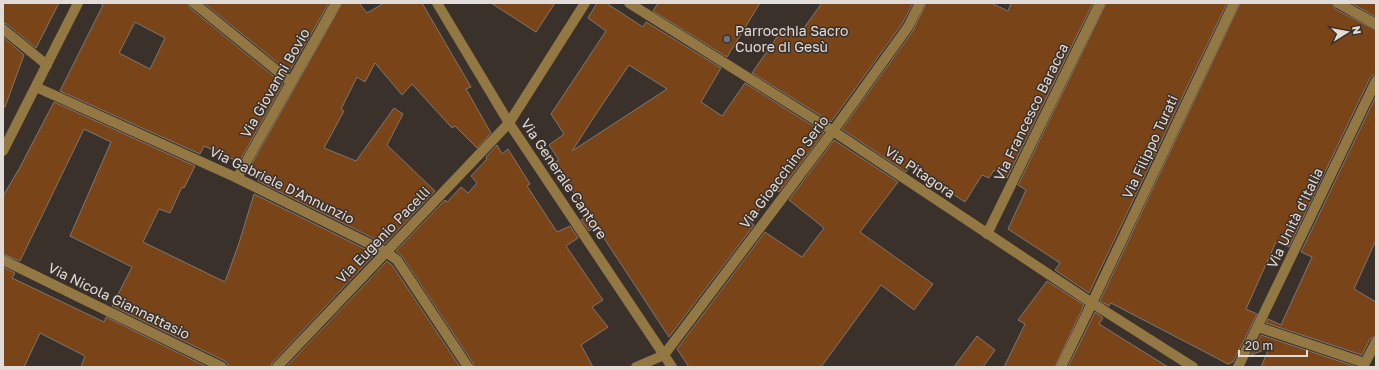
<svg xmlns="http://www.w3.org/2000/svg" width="1379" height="370" font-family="'Golos Text',sans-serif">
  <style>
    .building { fill: #784418; stroke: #81776f; fill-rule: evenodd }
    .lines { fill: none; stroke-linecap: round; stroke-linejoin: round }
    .minor { stroke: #937843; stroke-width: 10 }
    .worship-dot { fill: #6b7280; stroke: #3a312b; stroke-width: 1.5 }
    .labels { text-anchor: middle; stroke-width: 3; stroke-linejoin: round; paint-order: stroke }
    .poi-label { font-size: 14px; fill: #e2dcd8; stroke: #3a312b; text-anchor: start }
    .street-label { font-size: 14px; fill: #e2dcd8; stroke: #3a312b }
  </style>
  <rect width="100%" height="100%" fill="#3a312b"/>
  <g class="building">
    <polygon points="3,3 59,3 36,48 7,24 3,23"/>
    <path d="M100,3h88l2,5 93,76 -44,78 -35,-16 -4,8 -140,-63 43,-86zM135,22l30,16 -15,31 -31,-16z"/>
    <polygon points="204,3 329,3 289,72"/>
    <polygon points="342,3 359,3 367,13 384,3 422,3 471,87 466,89 491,133 477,148 455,126 452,128 412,84 402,95 375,63 365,82 357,77 341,109 344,111 324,148 356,161 394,108 403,114 387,145 435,191 385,244 258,181 261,172 250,167"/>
    <polygon points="491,3 555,3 536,32"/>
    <path d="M597,3h9l37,24 3,-5 75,46 -20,34 21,14 23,-33 79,50 -45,59 -4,-3 -25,33 4,3 -85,112 -73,-111 -7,5 -8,-11 8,-4 -35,-53 5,-3 -10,-15 15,-11 -13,-20 55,-83 -18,-13zM629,65l38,24 -95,62 26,-40z"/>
    <polygon points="658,3 760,3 727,57 653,11"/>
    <polygon points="822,3 913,3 902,24 831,122 752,73 784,27 798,36"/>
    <polygon points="926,3 991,3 1008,11 1011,3 1093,3 1007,178 994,170 989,178 982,175 965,202 910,166 906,172 842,129 913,31"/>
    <polygon points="1106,3 1227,3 1089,293 1055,270 1060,263 1008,229 1026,190 1018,185"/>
    <polygon points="1240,3 1332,3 1335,9 1376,30 1376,75 1373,75 1370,78 1289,247 1276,242 1246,309 1257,314 1233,362 1228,364 1111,303 1109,306 1100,301"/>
    <polygon points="1351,3 1376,3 1376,17"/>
    <polygon points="3,37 24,55 5,107 3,107"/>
    <polygon points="1376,96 1376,240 1354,289 1376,302 1376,336 1370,339 1362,355 1266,323 1268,319 1281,325 1312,257 1301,252"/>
    <polygon points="54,102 195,166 184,188 182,187 170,213 159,209 143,242 225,282 239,243 254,194 375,254 272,363 271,367 228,367 228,364 225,361 112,306 132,267 70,236 111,142 84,129 20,261 3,254 3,196 19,169"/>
    <polygon points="834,140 898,182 860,232 933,284 914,310 881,285 821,367 689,367 677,349 765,232 802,257 824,228 789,200"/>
    <polygon points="497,145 502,154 508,149 530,184 527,186 557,232 570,226 578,238 566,246 603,300 592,307 608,327 581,345 593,367 474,367 473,363 402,256 396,251 445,200 447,202 461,187 468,193 477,183 471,176 487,159 486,157"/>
    <polygon points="387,261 392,265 460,367 286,367"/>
    <polygon points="3,267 15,273 12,278 104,322 106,317 207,367 81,367 85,356 40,333 24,367 3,367"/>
    <polygon points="1047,281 1084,305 1055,367 1004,367 1025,324 1018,320"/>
    <polygon points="1095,312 1103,318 1099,324 1168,367 1068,367"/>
    <polygon points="1261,335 1357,367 1261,367 1269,348 1251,355"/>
    <polygon points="977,336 995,350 983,367 954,367"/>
  </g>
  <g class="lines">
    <g class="minor">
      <polyline points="194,3 291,82"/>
      <polyline points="437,3 509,123 672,367"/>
      <polyline points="629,3 833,131 1092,303 1193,367"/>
      <polyline points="1338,3 1376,24"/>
      <polyline points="3,29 47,65"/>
      <polyline points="36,87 237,178 386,252 397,260 468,367"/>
      <polyline points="3,151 78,3"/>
      <polyline points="237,178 336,3"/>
      <polyline points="987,234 1100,3"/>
      <polyline points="3,260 222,367"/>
      <polyline points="1258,327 1365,363 1376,342"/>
      <polyline points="277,367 509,123 585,3"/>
      <polyline points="636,367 664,355 833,131 908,27 920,3"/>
      <polyline points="1061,367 1092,303 1234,3"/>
      <polyline points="1238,367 1376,81"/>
    </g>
  </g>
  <circle class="worship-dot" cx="727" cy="39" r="4"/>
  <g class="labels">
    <g class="poi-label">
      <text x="735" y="36">Parrocchia Sacro<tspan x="735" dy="16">Cuore di Gesù</tspan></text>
    </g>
    <g class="street-label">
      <text transform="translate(275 83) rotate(-60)" y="5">Via Giovanni Bovio</text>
      <text transform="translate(1031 112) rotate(-64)" y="5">Via Francesco Baracca</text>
      <text transform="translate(1150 147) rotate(-65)" y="5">Via Filippo Turati</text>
      <text transform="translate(784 172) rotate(-53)" y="5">Via Gioacchino Serio</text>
      <text transform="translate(920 172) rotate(34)" y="5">Via Pitagora</text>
      <text transform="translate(564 179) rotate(56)" y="5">Via Generale Cantore</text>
      <text transform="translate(282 185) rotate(26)" y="5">Via Gabriele D'Annunzio</text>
      <text transform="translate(1295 218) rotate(-64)" y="5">Via Unità d'Italia</text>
      <text transform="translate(383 235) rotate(-46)" y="5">Via Eugenio Pacelli</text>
      <text transform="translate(119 301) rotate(26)" y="5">Via Nicola Giannattasio</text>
    </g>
  </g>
  <rect width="1379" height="370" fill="none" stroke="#e2dcd8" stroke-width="8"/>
  <g transform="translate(1347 32) rotate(79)" stroke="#3a312b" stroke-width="3" paint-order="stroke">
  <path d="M0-3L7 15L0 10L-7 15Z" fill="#e2dcd8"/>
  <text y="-6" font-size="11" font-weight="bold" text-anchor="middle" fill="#e2dcd8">N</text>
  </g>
  <path d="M1239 350v6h68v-6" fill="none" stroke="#e2dcd8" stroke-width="2"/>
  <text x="1245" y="350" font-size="12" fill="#e2dcd8" stroke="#3a312b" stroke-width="3" paint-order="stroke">20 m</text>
</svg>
